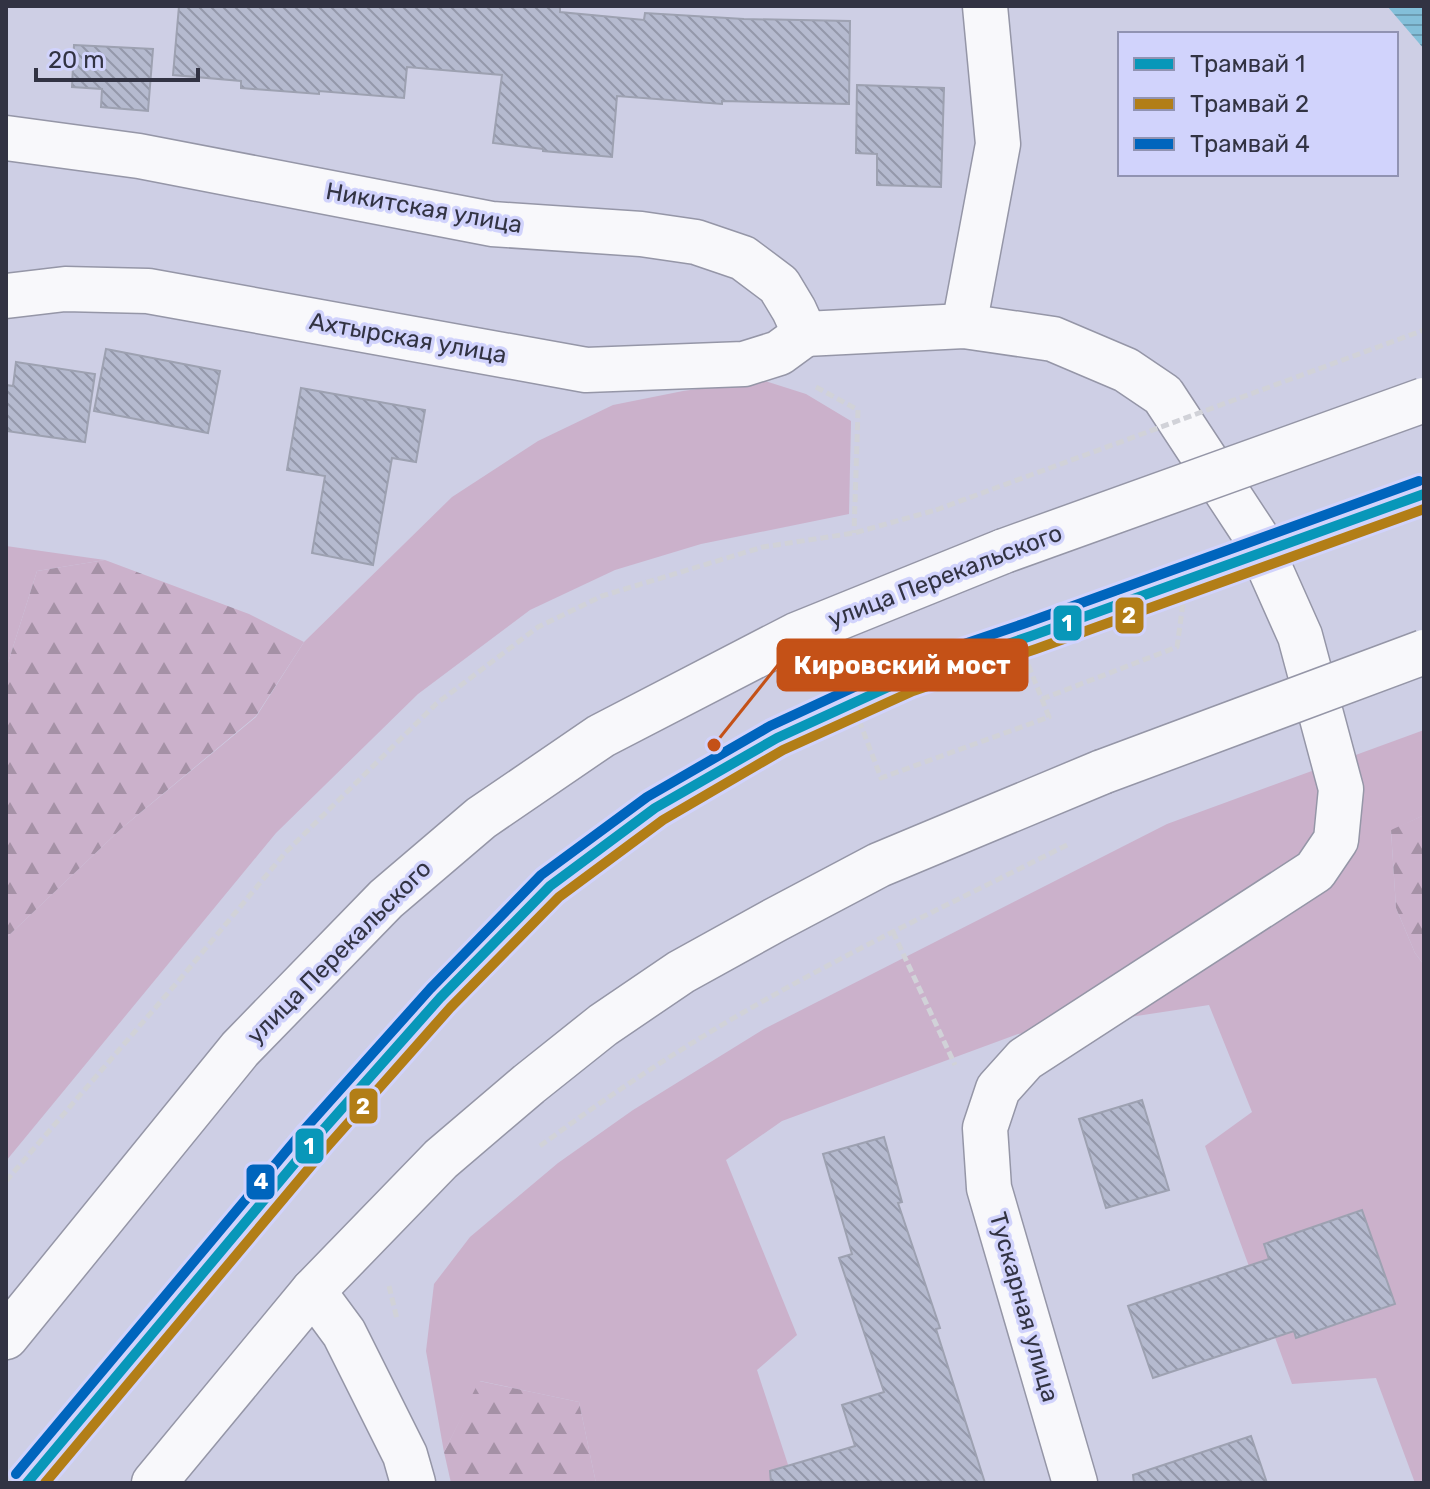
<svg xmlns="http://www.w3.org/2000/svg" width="1430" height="1489" font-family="Rubik,sans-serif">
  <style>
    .green { fill: #cbb1cb }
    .forest { fill: url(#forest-firs) }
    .water { fill: url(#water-rules) }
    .building { fill: url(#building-back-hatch); stroke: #9da1b1; stroke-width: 2 }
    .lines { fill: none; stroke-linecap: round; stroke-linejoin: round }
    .minor-casing { stroke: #9596a7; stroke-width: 47 }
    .major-casing { stroke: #9596a7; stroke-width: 47 }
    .path { stroke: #d1d2d8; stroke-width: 5; stroke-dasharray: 8 4; stroke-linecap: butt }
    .minor { stroke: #f8f8fb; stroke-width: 44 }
    .major { stroke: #f8f8fb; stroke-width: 44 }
    .major-bridge-casing { stroke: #9596a7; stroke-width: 47; stroke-linecap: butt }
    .path-bridge { stroke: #d1d2d8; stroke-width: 5; stroke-dasharray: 8 4; stroke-linecap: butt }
    .major-bridge { stroke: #f8f8fb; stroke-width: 44 }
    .tram-1-casing { stroke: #d1d3fc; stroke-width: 16 }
    .tram-2-casing { stroke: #d1d3fc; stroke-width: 16 }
    .tram-3-casing { stroke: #d1d3fc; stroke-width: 16 }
    .tram-1 { stroke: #0897b9; stroke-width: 10 }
    .tram-2 { stroke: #b27e17; stroke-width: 10 }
    .tram-3 { stroke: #0065bd; stroke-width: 10 }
    .labels { text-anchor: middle; stroke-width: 7; stroke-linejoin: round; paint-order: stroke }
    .street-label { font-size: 24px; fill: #323343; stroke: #d1d3fc }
    .leader { fill: none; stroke: #c45117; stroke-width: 3 }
    .callout-dot { fill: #c45117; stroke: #d1d3fc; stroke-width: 3 }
    .callout { fill: #c45117; stroke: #c45117; stroke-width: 3 }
    .callout-label { font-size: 26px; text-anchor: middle; font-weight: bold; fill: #fff }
    .line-badge { stroke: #d1d3fc; stroke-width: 3 }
    .badge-label { font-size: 22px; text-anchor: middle; font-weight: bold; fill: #fff }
  </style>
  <defs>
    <pattern id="forest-firs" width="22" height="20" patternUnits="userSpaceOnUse" patternTransform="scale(2)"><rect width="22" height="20" fill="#cbb1cb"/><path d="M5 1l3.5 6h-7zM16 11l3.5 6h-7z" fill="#a591a6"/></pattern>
    <pattern id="water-rules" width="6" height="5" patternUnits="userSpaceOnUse" patternTransform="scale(2)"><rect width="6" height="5" fill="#83bfd9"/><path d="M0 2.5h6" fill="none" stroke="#6c9cb2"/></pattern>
    <pattern id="building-back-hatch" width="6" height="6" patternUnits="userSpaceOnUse" patternTransform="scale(2)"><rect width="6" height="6" fill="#b5bacf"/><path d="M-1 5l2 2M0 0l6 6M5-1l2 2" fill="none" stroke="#9498aa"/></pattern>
  </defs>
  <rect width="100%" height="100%" fill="#cecfe5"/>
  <g class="green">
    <polygon points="762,380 806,394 851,421 849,514 701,544 615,570 530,610 418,694 276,833 6,1161 6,938 122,828 256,717 304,642 452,497 538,441 613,405 683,391"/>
    <polygon points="6,546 105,560 37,571 6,669"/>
    <polygon points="1424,730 1424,815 1391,831 1396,908 1415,953 1424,965 1424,1483 1415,1483 1376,1378 1292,1384 1205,1146 1252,1112 1209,1005 1018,1034 782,1121 726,1160 797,1335 757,1370 794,1483 596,1483 579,1402 480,1381 444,1452 426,1351 434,1284 470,1237 558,1163 633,1110 764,1029 1167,824"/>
  </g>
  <g class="forest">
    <polygon points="105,560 249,614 304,642 256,716 122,828 6,938 6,669 37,571"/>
    <polygon points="1424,815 1424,965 1415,953 1396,908 1391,830"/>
    <polygon points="479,1381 579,1402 596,1483 451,1483 444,1452"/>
  </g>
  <polygon class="water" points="1387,6 1424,6 1424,49"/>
  <g class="building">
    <polygon points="179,6 560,6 560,12 644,20 645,13 744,19 850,21 849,104 722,101 722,104 617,96 612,157 543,151 543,149 493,143 502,75 407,67 404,98 319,91 319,94 241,88 241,81 173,75"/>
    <polygon points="74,45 153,49 148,111 101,107 102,89 72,87"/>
    <polygon points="857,85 944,88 941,187 877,185 877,154 856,153"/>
    <polygon points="106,349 220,371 208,433 94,411"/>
    <polygon points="16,362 95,374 85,442 6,431 6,385 13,386"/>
    <polygon points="301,388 425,410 416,462 392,458 373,565 312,553 325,476 287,470"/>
    <polygon points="1142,1100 1169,1190 1106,1208 1079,1119"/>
    <polygon points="884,1137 902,1202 898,1203 940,1328 936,1329 985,1483 771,1483 770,1471 855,1446 842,1405 884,1392 839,1258 852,1254 823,1154"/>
    <polygon points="1362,1210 1395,1304 1296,1338 1294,1331 1153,1378 1128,1306 1269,1259 1264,1244"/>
    <polygon points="1251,1436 1267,1483 1134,1483 1133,1475"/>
  </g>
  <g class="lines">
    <defs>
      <g id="minor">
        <polyline points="6,138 139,156 492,224 641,234 696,242 743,258 779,285 794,310 805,334"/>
        <polyline points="6,296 65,289 148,291 586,370 744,364 779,353 805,334"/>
        <polyline points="964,326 998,144 985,6"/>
        <polyline points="805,334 964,326 1053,339 1126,370 1163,395 1255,535 1300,636 1341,789 1336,840 1315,871 1025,1059 998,1089 985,1128 989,1188 1075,1483"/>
        <polyline points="313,1291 344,1333 405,1455 413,1483"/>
      </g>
      <g id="major">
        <polyline points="6,1337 240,1049 386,899 481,818 601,736 796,635 1004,551"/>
        <polyline points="154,1483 313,1291 441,1159 529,1084 603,1025 681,972 775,920 879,865 1102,772"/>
      </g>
    </defs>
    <use href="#minor" class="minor-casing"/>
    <use href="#major" class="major-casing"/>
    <g class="path">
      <polyline points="816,387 858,410 854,533"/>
      <polygon points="1024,654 1049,717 881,778 857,715"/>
      <polyline points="1042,699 1177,647 1189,560 1207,553"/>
      <polyline points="893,932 955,1065"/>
      <path d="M540,1146c65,-48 133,-93 204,-134 105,-61 216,-113 325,-168"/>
      <polyline points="6,1181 181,978 285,853 436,704 538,627 602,596 763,547 854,533 936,510"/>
      <polyline points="389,1286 397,1319"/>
    </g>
    <use href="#minor" class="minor"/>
    <use href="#major" class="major"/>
    <defs>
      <g id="major-bridge">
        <polyline points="1004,551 1424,400"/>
        <polyline points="1102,772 1424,652"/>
      </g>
    </defs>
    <use href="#major-bridge" class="major-bridge-casing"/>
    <polyline class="path-bridge" points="936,510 1424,330"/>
    <use href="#major-bridge" class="major-bridge"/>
    <defs>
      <polyline id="tram-1" points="27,1483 315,1139 440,998 550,886 655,808 777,738 908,678 1031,636 1424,494"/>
      <polyline id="tram-2" points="45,1483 326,1148 450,1008 559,897 663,820 783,750 913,691 1036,649 1424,509"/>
      <polyline id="tram-3" points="16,1474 304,1130 430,989 541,875 647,797 770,726 902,665 1026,623 1419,481"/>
    </defs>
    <use href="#tram-1" class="tram-1-casing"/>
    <use href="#tram-2" class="tram-2-casing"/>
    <use href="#tram-3" class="tram-3-casing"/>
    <use href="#tram-1" class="tram-1"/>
    <use href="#tram-2" class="tram-2"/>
    <use href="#tram-3" class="tram-3"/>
  </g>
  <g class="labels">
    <g class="street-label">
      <text transform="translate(424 208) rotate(10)" y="8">Никитская улица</text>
      <text transform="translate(408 338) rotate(10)" y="8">Ахтырская улица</text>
      <text transform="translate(945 576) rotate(-21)" y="8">улица Перекальского</text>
      <text transform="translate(339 952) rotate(-45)" y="8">улица Перекальского</text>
      <text transform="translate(1024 1307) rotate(74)" y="8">Тускарная улица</text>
    </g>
  </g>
  <path class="leader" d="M714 745L778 665"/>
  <circle class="callout-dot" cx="714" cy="745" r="8"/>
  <rect class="callout" x="778" y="640" width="249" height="50" rx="8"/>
  <g class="callout-label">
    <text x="902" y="674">Кировский мост</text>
  </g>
  <g class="line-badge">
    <rect x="1114" y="596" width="31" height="39" rx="8" fill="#b27e17"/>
    <rect x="1052" y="604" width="31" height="38" rx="8" fill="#0897b9"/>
    <rect x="348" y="1087" width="31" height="38" rx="8" fill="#b27e17"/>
    <rect x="294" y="1127" width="31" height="38" rx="8" fill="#0897b9"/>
    <rect x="245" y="1163" width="31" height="38" rx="8" fill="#0065bd"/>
  </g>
  <g class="badge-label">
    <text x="1129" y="623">2</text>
    <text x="1067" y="631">1</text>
    <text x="363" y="1114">2</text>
    <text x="309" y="1154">1</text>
    <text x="261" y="1189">4</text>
  </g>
  <rect width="1430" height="1489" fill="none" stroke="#323343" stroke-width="16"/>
  <rect x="1118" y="32" width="280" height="144" fill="#d1d3fc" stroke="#9193b2" stroke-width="2"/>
  <rect x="1134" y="58" width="40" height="12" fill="#0897b9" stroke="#9193b2" stroke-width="2"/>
  <text x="1190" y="72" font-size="24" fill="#323343">Трамвай 1</text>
  <rect x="1134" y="98" width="40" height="12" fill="#b27e17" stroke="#9193b2" stroke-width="2"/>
  <text x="1190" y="112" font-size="24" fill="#323343">Трамвай 2</text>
  <rect x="1134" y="138" width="40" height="12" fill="#0065bd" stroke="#9193b2" stroke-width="2"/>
  <text x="1190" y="152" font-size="24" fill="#323343">Трамвай 4</text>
  <path d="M36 68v12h162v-12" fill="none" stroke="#323343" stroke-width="4"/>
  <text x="48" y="68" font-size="24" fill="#323343" stroke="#d1d3fc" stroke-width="6" paint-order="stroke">20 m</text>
</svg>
